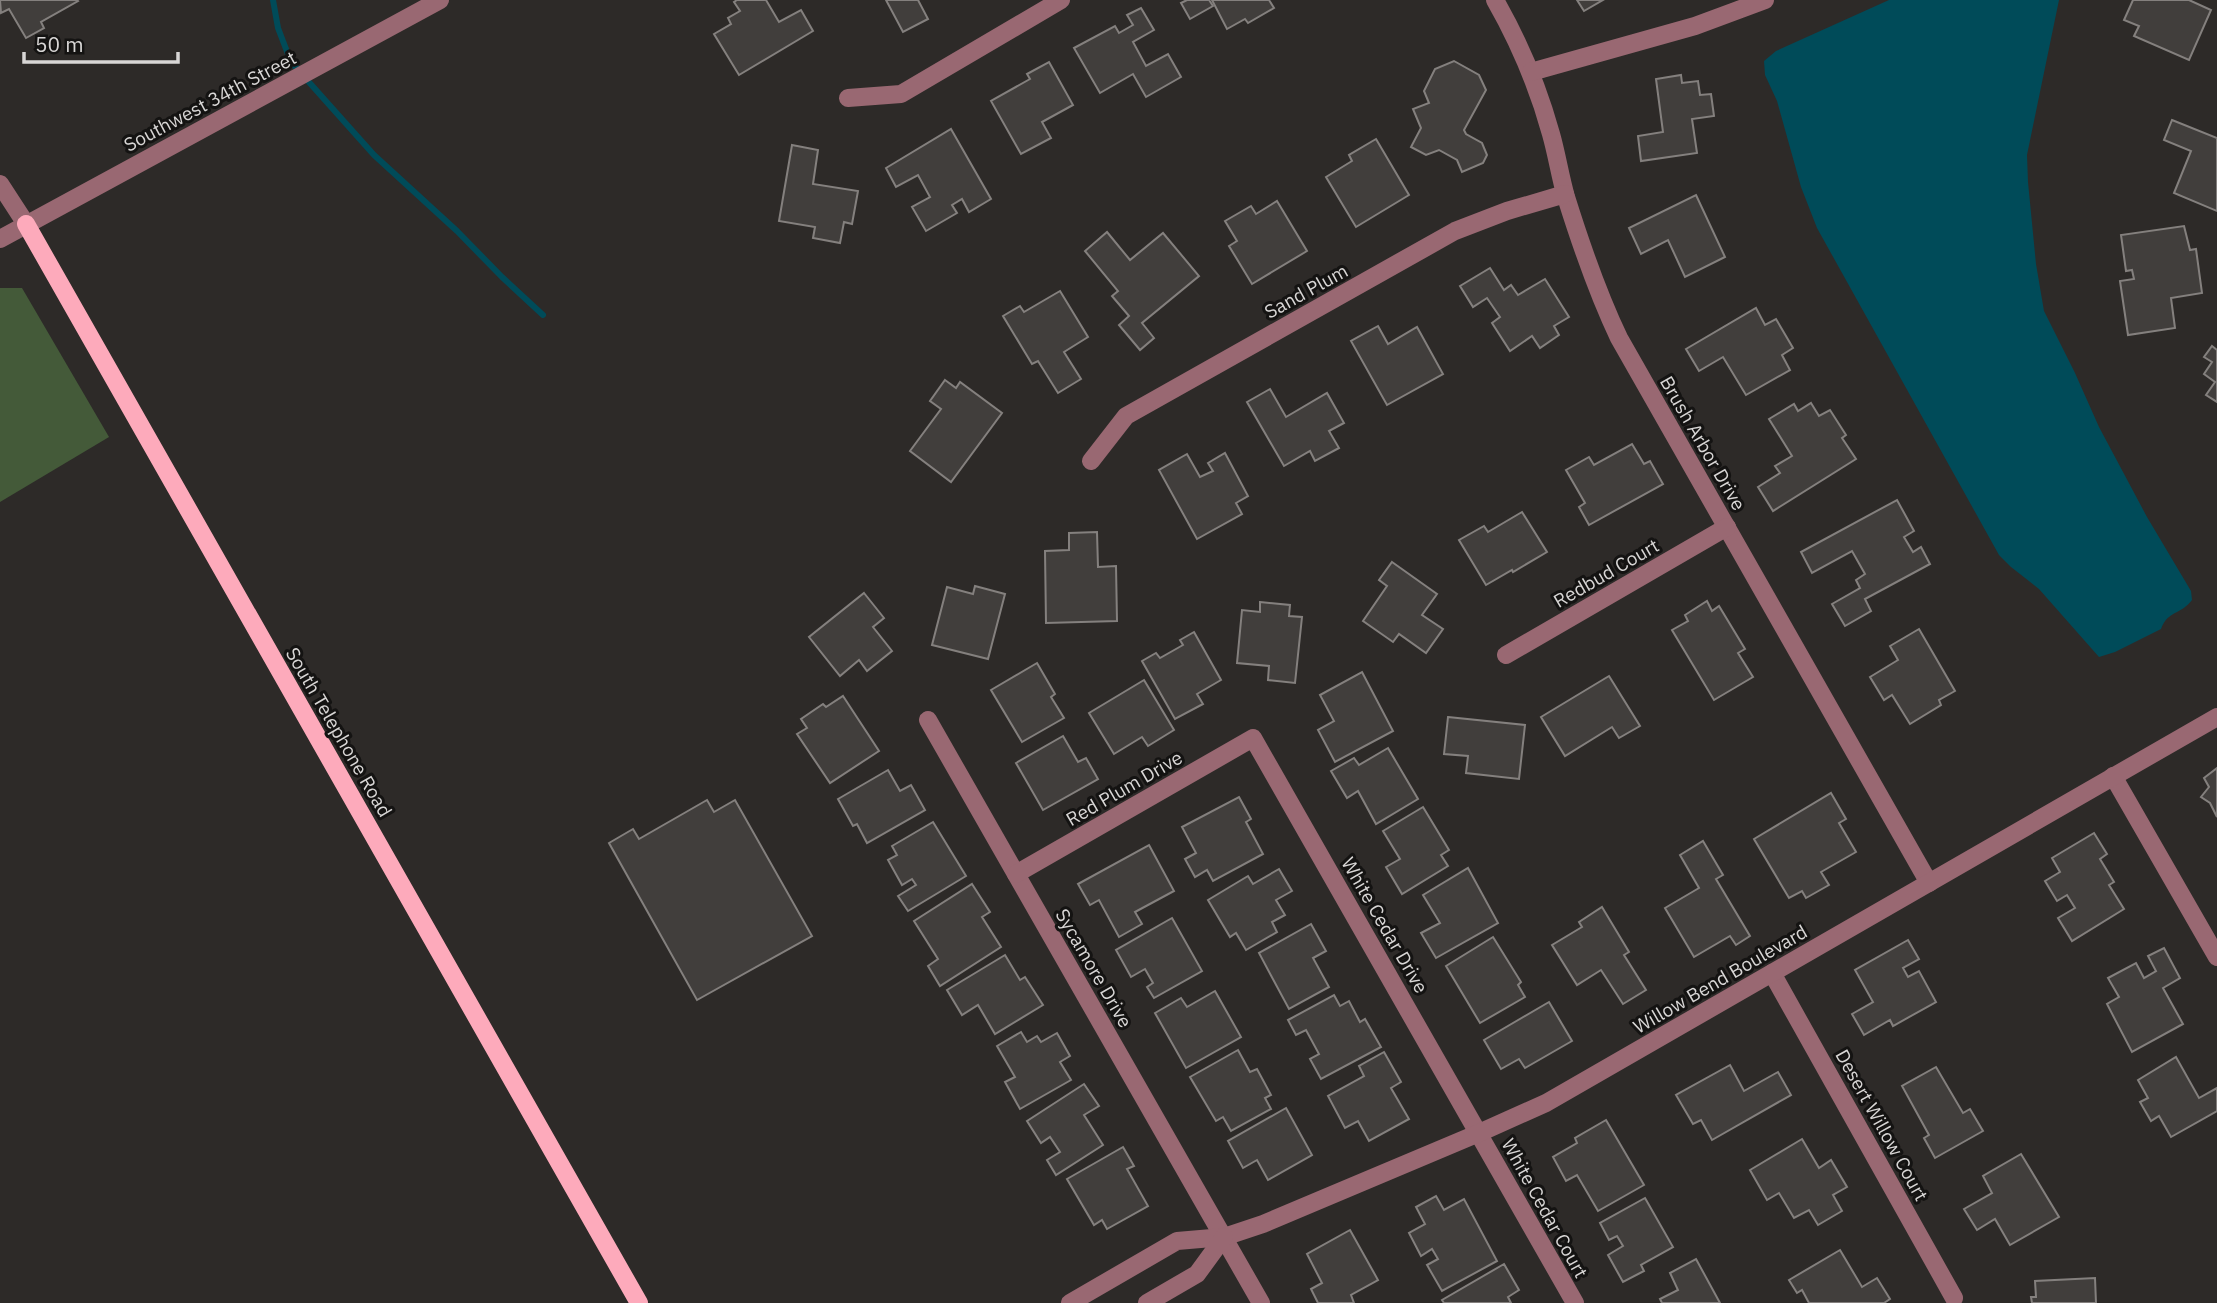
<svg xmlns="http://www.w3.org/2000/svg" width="2217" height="1303" font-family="'IBM Plex Sans',sans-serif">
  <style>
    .green { fill: #445a39 }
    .water { fill: #004b59 }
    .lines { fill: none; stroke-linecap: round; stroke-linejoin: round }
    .stream { stroke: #004b59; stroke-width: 6 }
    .building { fill: #413e3c; stroke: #84807e; stroke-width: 2 }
    .minor { stroke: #996872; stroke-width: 18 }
    .major { stroke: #fdaabb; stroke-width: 18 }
    .labels { text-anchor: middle; stroke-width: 6; stroke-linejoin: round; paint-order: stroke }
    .street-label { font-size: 19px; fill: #d8d6d5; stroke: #141312 }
  </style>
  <rect width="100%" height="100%" fill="#2d2a28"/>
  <polygon class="green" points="0,288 22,288 109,437 0,502"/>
  <path class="water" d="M1889,0h170l-32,155 1,27 8,82 8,47 31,62 24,54 48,90 44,74 1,9c-11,15 -24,10 -31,29l-46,23 -16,5 -60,-68 -28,-22 -12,-12 -182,-327 -16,-41 -24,-86 -12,-26 -1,-14 12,-10z"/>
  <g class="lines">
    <polyline class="stream" points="273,0 278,28 291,62 374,155 457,231 502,277 543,315"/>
  </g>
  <g class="building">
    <polygon points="0,0 77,0 78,1 41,22 44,28 26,38 9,9 1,13"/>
    <polygon points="737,0 766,0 779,22 801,10 813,31 739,75 714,34 731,24 728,18 740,11 734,2"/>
    <polygon points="886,0 918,0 928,19 903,32"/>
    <polygon points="1187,0 1209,0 1213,6 1190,19 1181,3"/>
    <polygon points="1212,0 1269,0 1274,8 1248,23 1245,19 1227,29"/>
    <polygon points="1577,0 1603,0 1584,11"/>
    <polygon points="2133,0 2189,0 2211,10 2189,60 2134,36 2139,26 2124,20"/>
    <polygon points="1141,8 1154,30 1133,42 1146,66 1168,54 1181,77 1146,97 1133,74 1100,93 1074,48 1115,26 1119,33 1133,25 1127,15"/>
    <polygon points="1454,61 1479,75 1486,90 1464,130 1466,134 1482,143 1487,155 1483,163 1462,172 1457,160 1439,150 1426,155 1411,147 1421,128 1413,109 1429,103 1424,91 1435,69"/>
    <polygon points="1049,62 1073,105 1042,122 1051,138 1021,154 991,101 1030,79 1027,74"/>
    <polygon points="1681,75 1682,83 1698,81 1700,95 1711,94 1714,116 1692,119 1697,153 1641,161 1638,136 1663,132 1656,79"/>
    <polygon points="2172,120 2217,138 2217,211 2174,193 2191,151 2164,140"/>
    <polygon points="951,129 991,199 969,212 962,199 952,205 957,213 926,231 912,207 930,197 918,175 896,187 886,168"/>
    <polygon points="1376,139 1409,195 1356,227 1326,177 1352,161 1349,155"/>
    <polygon points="792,145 818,150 813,184 858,191 852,224 844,222 840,243 813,238 815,227 779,221"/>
    <polygon points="1696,195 1725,257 1685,277 1668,240 1641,254 1629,228"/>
    <polygon points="1277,201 1307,251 1252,284 1229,246 1237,241 1225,221 1251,206 1256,214"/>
    <polygon points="2184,226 2190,250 2196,249 2202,293 2171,298 2175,328 2128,335 2120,281 2134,279 2132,270 2126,271 2121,235"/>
    <polygon points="1107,232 1130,260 1163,233 1199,276 1142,323 1154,338 1140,350 1119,325 1129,316 1112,296 1118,291 1085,251"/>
    <polygon points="1490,268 1504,290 1511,285 1518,295 1545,279 1569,317 1554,326 1559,335 1540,348 1532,336 1510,351 1492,323 1500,317 1487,298 1473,307 1460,286"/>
    <polygon points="1060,291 1088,337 1064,352 1081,379 1058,393 1038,361 1032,364 1003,316 1020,306 1024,312"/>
    <polygon points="1756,308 1765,325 1776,319 1793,348 1782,355 1790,370 1746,395 1723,357 1699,371 1686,349"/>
    <polygon points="1378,326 1388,344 1417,327 1443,374 1387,405 1351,341"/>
    <polygon points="2212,346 2217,350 2217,402 2206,395 2215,382 2204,374 2212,362 2204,357"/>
    <polygon points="945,380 956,388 960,382 1002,413 951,482 910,451 941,409 930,401"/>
    <polygon points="1270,389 1286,417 1327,393 1344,423 1329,431 1339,448 1315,461 1310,451 1284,466 1247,402"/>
    <polygon points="1811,403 1819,416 1830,410 1846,435 1842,438 1856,459 1773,511 1758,487 1780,473 1775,466 1792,456 1769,419 1794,404 1798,411"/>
    <polygon points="1632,444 1644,464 1650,461 1663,484 1589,525 1579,507 1585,503 1566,470 1589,457 1594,465"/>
    <polygon points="1225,453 1248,496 1236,503 1242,514 1197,539 1159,470 1187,454 1200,477 1213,471 1208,463"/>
    <polygon points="1897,500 1914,531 1904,537 1913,552 1921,547 1930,564 1865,599 1871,611 1845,626 1832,604 1860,588 1856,580 1865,574 1852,551 1812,573 1801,552"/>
    <polygon points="1522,512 1547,552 1513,572 1512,570 1486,585 1459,540 1484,526 1488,532"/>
    <polygon points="1097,532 1098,567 1116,566 1117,621 1046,623 1045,551 1069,550 1069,533"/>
    <polygon points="1392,562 1437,594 1422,615 1443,629 1426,653 1399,634 1393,642 1363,621 1387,586 1379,580"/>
    <polygon points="975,586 1005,594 988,659 932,645 947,587 973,594"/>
    <polygon points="864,593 884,618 873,627 892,651 867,671 859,660 840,676 809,637"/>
    <polygon points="1707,601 1712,611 1719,606 1745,649 1738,653 1753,677 1714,700 1672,630 1688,621 1685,615"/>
    <polygon points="1260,602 1290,605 1289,616 1302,617 1295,683 1268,680 1269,666 1237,663 1242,610 1260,612"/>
    <polygon points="1919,629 1955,691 1939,700 1941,705 1910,724 1892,695 1884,700 1870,677 1898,660 1890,646"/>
    <polygon points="1194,632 1221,680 1197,694 1203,704 1175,719 1142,661 1156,653 1160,658 1183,645 1180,640"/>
    <polygon points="1037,663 1055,694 1051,697 1064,718 1022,742 991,690"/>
    <polygon points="1362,672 1393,731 1335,762 1318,730 1334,721 1320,695"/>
    <polygon points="1609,676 1640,726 1619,738 1612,727 1565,756 1541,717"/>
    <polygon points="1144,680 1174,730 1148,746 1142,737 1114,754 1089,713"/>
    <polygon points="843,696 879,751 830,783 797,734 807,728 801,719 823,704 826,707"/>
    <polygon points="1448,717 1525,725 1519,779 1466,773 1468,756 1444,754"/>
    <polygon points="1063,736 1078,762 1086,758 1098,779 1043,810 1016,763"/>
    <polygon points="1388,748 1418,799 1376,824 1358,791 1347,798 1331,771 1354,758 1359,765"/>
    <polygon points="2217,768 2217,817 2210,803 2201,797 2209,787 2204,778"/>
    <polygon points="888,770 900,791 911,785 925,810 867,843 857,824 853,826 838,799"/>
    <polygon points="1831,793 1846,819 1839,823 1856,852 1821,872 1829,885 1806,898 1802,891 1789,898 1754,839"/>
    <polygon points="1239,797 1251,819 1246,822 1263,854 1213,881 1207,870 1195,877 1185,859 1196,853 1182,827"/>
    <polygon points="707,800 714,812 735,800 812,936 697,1000 609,843 633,829 639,839"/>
    <polygon points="1423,807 1449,850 1441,855 1448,866 1402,894 1386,867 1400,859 1383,831"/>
    <polygon points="933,822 966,876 908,911 898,896 916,885 912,879 902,885 888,860 897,855 892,846"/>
    <polygon points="2094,833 2107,854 2100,859 2114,882 2109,885 2124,909 2072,941 2058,918 2075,908 2067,895 2057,901 2045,881 2060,872 2052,858"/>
    <polygon points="1703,841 1723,875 1716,879 1750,936 1736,945 1730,936 1694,957 1665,908 1699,888 1680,855"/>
    <polygon points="1149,845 1174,891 1135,912 1142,924 1119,937 1099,900 1090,905 1078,884"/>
    <polygon points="1468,868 1498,923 1436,958 1421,933 1440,923 1423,895"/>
    <polygon points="1279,869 1292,891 1276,900 1285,915 1272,922 1277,932 1246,950 1236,933 1230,937 1208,900 1248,876 1253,884"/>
    <polygon points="972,884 990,912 982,917 1001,947 940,986 928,966 938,959 914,921"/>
    <polygon points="1602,907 1629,952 1624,955 1646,990 1623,1004 1601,970 1577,985 1552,945 1582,927 1579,922"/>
    <polygon points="1172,918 1202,971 1154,998 1147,987 1153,983 1145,969 1131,977 1116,950"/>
    <polygon points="1311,924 1326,951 1313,958 1329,987 1289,1009 1259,953"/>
    <polygon points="1493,937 1521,982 1518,985 1525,997 1480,1023 1446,966"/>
    <polygon points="1908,940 1919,959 1903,968 1908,977 1919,971 1936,1002 1893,1026 1890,1020 1864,1035 1852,1014 1873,1002 1855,970"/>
    <polygon points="2164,948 2180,978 2163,988 2183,1024 2132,1052 2107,1004 2119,997 2108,978 2136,963 2144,978 2156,971 2148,956"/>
    <polygon points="1005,955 1020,980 1025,977 1043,1005 995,1034 978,1005 962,1015 947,990"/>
    <polygon points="1215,991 1241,1037 1186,1068 1155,1013 1181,998 1187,1007"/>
    <polygon points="1334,995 1340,1006 1349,1001 1360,1022 1365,1019 1381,1047 1321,1079 1310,1059 1319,1054 1306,1030 1296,1035 1288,1020"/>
    <polygon points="1549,1002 1572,1041 1525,1068 1519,1059 1501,1069 1484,1040"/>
    <polygon points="1021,1032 1027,1042 1037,1036 1041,1042 1057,1033 1070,1056 1060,1062 1071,1080 1020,1109 1005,1082 1015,1077 997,1046"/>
    <polygon points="1238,1050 1250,1072 1257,1069 1271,1095 1265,1098 1271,1109 1231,1131 1223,1117 1216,1121 1190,1077"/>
    <polygon points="1384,1052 1401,1082 1391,1088 1409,1119 1369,1141 1358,1121 1345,1128 1328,1096 1364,1076 1359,1066"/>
    <polygon points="2176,1057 2199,1098 2217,1088 2217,1111 2171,1137 2159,1116 2151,1121 2140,1102 2148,1098 2138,1080"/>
    <polygon points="1730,1065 1744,1091 1778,1072 1791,1095 1712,1140 1701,1120 1693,1124 1676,1095"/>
    <polygon points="1936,1067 1963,1113 1970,1109 1983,1131 1935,1158 1924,1138 1929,1135 1902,1086"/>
    <polygon points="1084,1084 1099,1106 1084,1115 1103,1145 1056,1175 1047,1160 1060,1152 1050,1137 1041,1143 1027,1121"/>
    <polygon points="1286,1108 1312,1155 1268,1180 1257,1160 1243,1168 1228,1141"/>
    <polygon points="1606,1120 1644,1185 1598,1211 1577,1175 1566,1181 1553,1157 1577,1143 1575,1138"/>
    <polygon points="1802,1139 1819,1168 1831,1160 1847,1187 1833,1195 1842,1211 1818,1225 1809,1210 1794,1218 1779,1193 1767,1200 1750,1170"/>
    <polygon points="1123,1147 1134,1166 1127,1169 1148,1206 1107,1229 1102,1220 1094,1225 1067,1179"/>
    <polygon points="2021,1154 2059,1217 2010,1245 1995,1219 1977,1230 1964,1209 1992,1193 1983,1176"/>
    <polygon points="1436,1196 1444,1210 1464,1199 1497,1261 1442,1291 1427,1265 1438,1259 1432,1249 1421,1256 1409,1233 1425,1224 1416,1207"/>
    <polygon points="1645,1198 1673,1247 1641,1265 1644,1271 1623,1282 1608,1255 1623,1246 1617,1236 1609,1240 1600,1223"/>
    <polygon points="1350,1230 1378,1280 1351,1295 1354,1303 1318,1303 1311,1289 1322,1283 1307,1254"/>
    <polygon points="1840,1250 1862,1287 1877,1278 1890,1299 1884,1303 1809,1303 1802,1290 1797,1293 1789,1280"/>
    <polygon points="1696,1259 1720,1303 1662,1303 1660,1299 1678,1290 1670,1273"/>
    <polygon points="1504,1264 1519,1290 1508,1297 1511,1303 1444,1303 1442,1300"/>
    <polygon points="2095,1278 2096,1303 2032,1303 2031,1297 2036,1297 2035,1281"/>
  </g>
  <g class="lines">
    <g class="minor">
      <path d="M1495,0c24,42 43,87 56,134 6,21 9,42 15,63 15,48 31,95 53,141l310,545"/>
      <polyline points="1531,72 1695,26 1765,0"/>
      <polyline points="848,98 901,94 1061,0"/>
      <polyline points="0,184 26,224"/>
      <polyline points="0,239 440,0"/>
      <polyline points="1091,461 1126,416 1455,231 1507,211 1565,194"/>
      <polyline points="1506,655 1727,527"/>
      <polyline points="928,720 1261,1303"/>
      <polyline points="2113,776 2217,957"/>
      <polyline points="1016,874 1253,738 1575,1303"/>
      <polyline points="1772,973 1954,1298"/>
      <polyline points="1070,1303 1177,1241 1224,1237 1263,1224 1479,1133 1546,1103 2217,717"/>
      <polyline points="1147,1303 1197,1274 1224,1237"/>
    </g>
    <polyline class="major" points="26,224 639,1303"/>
  </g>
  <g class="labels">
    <g class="street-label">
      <text transform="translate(210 101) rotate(-28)" y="7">Southwest 34th Street</text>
      <text transform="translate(1306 291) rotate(-29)" y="7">Sand Plum</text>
      <text transform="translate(1703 443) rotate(60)" y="7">Brush Arbor Drive</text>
      <text transform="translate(1606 573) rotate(-30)" y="7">Redbud Court</text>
      <text transform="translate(339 732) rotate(60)" y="7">South Telephone Road</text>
      <text transform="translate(1124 788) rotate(-30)" y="7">Red Plum Drive</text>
      <text transform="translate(1385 925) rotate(60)" y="7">White Cedar Drive</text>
      <text transform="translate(1094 968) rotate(60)" y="7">Sycamore Drive</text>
      <text transform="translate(1720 979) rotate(-30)" y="7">Willow Bend Boulevard</text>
      <text transform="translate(1882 1125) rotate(61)" y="7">Desert Willow Court</text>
      <text transform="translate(1545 1208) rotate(61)" y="7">White Cedar Court</text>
    </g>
  </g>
  <path d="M24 52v10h154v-10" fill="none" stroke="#d8d6d5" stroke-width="3.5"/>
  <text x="35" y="52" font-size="21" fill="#d8d6d5" stroke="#141312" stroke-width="5" paint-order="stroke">50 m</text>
</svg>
